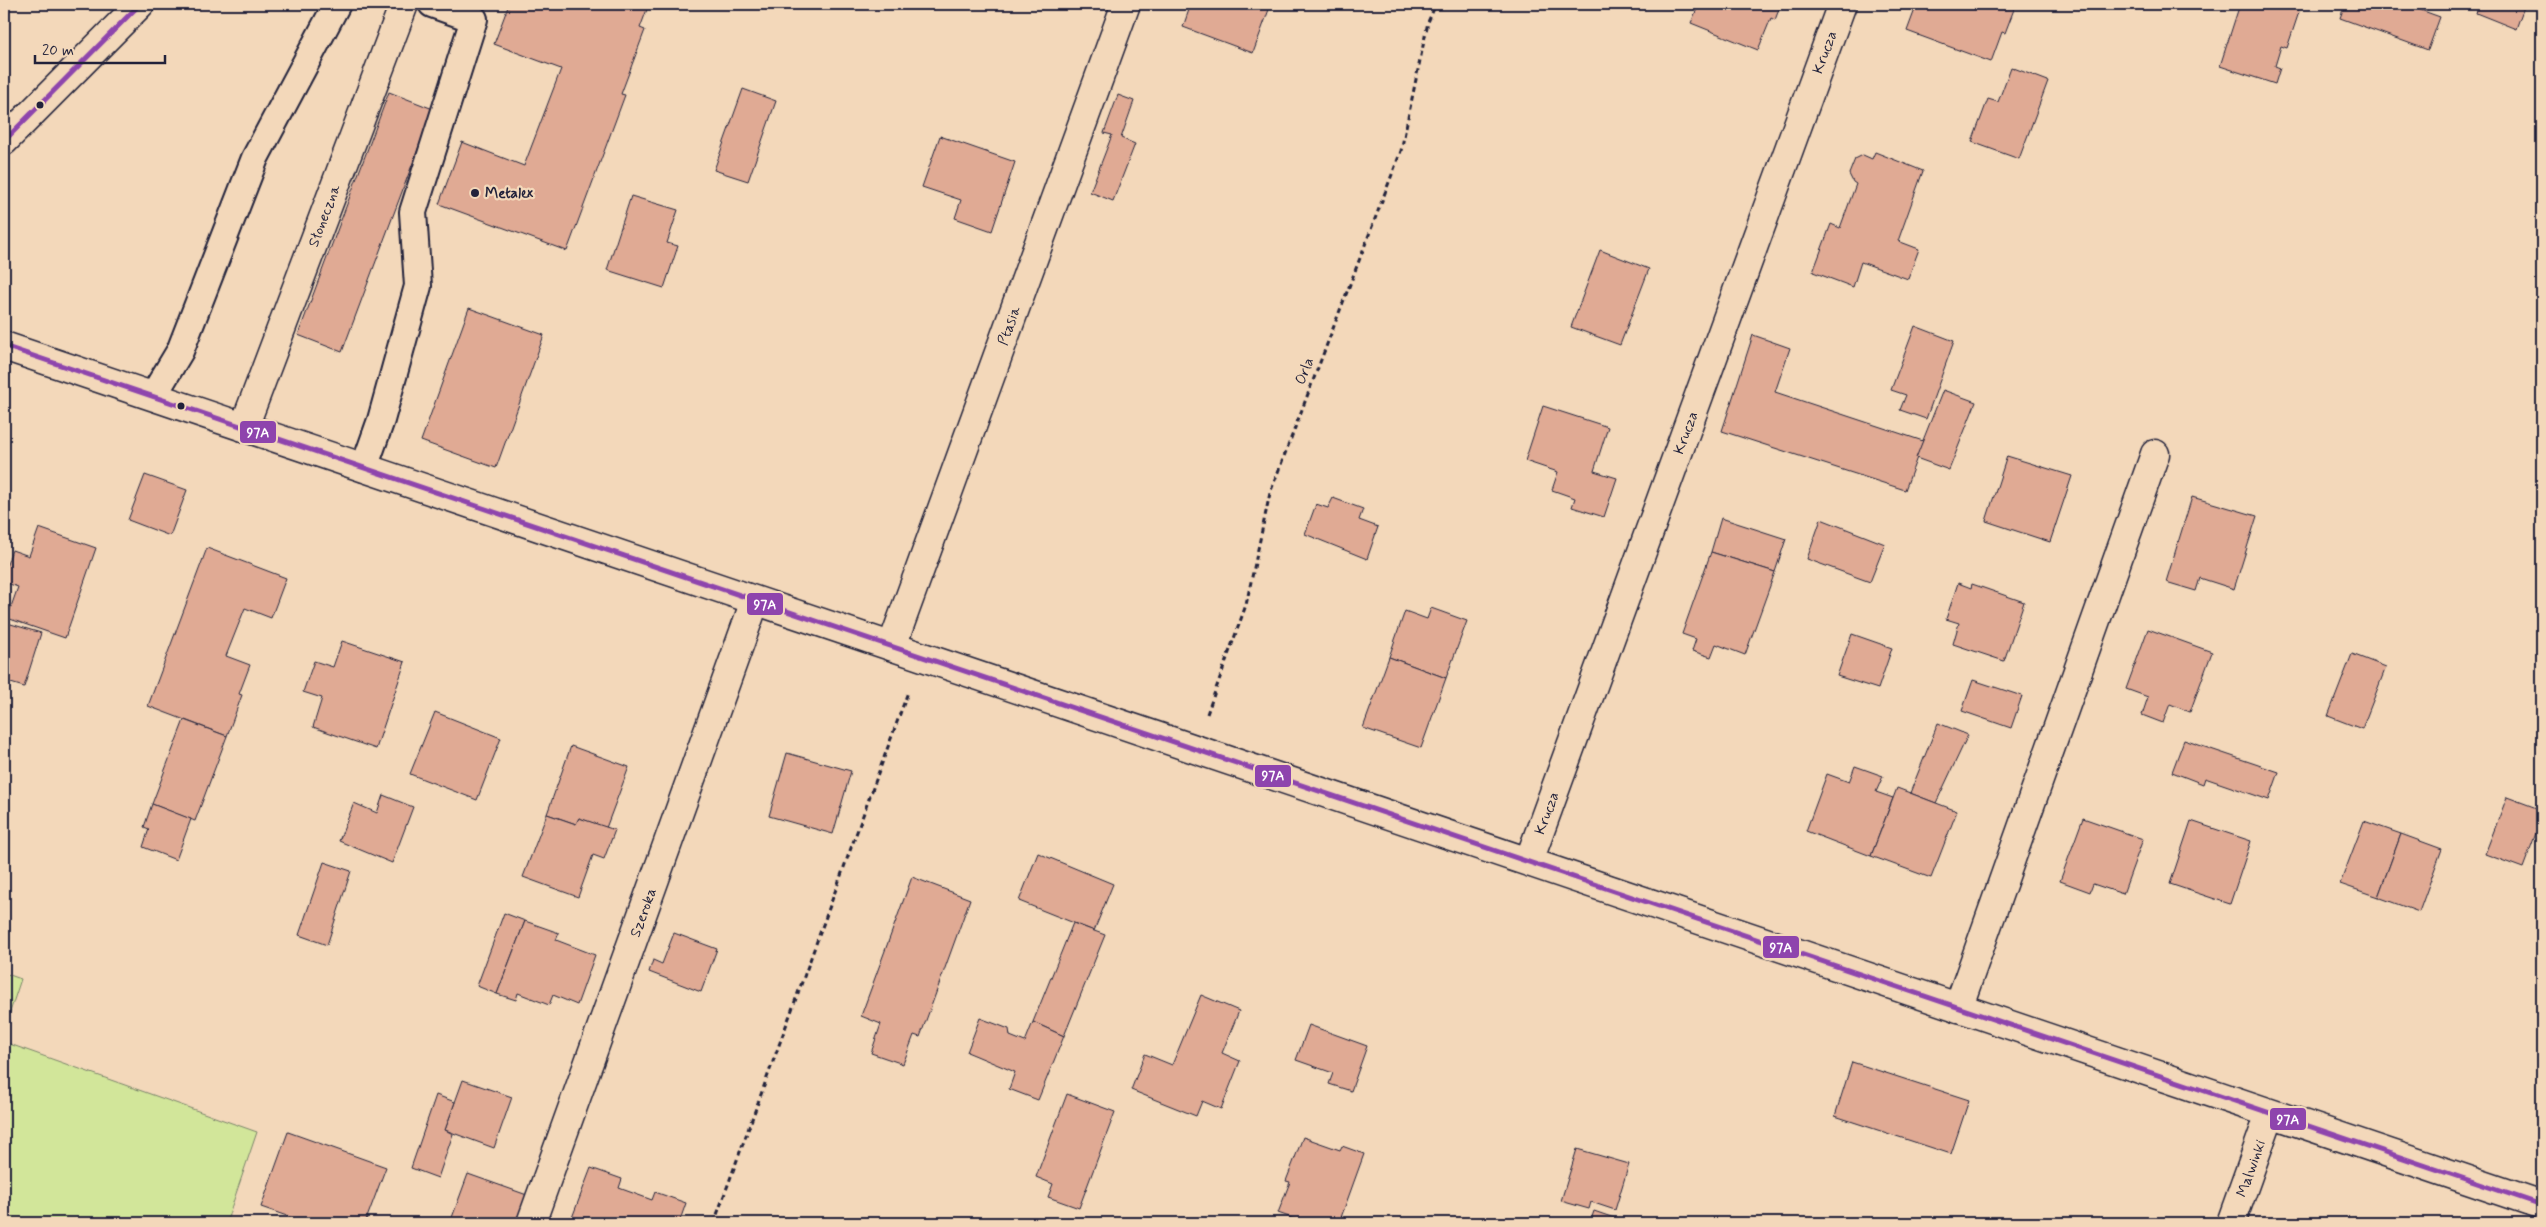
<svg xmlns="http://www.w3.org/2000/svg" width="2546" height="1227" font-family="Mynerve,sans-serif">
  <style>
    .green { fill: #d2e69a; stroke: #7a846a }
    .building { fill: #e0aa94; stroke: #22223b }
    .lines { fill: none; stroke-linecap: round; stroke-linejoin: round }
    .service-casing { stroke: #22223b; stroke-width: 30 }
    .minor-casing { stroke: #22223b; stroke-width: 31 }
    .tertiary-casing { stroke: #22223b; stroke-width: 31 }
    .secondary-casing { stroke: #22223b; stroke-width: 31 }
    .path { stroke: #22223b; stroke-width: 3; stroke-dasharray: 5 4; stroke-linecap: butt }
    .service { stroke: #f3d8ba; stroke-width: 26 }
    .minor { stroke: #f3d8ba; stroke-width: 28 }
    .tertiary { stroke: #f3d8ba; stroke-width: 28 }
    .secondary { stroke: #f3d8ba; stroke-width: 28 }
    .bus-1-casing { stroke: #f3d8ba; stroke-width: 9 }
    .bus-1 { stroke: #8e44ad; stroke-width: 5 }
    .bus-dot { fill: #22223b; stroke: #f3d8ba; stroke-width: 2 }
    .labels { text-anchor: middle; stroke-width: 4.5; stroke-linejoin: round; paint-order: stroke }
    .street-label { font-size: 15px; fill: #22223b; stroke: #f3d8ba }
    .poi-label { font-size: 15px; font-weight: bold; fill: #22223b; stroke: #f3d8ba; text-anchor: start }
    .line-badge { stroke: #f3d8ba; stroke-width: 2 }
    .badge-label { font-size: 14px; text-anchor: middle; font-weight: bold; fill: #fff }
  </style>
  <rect width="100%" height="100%" fill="#f3d8ba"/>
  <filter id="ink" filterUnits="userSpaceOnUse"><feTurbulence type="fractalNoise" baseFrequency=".02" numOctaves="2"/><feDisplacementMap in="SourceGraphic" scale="10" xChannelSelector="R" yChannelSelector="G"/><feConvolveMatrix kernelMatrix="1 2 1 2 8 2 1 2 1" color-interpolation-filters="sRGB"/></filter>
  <g filter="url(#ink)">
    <g class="green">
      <polygon points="4,973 21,979 4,1030"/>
      <polygon points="4,1042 257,1132 226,1223 4,1223"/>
    </g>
    <g class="building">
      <polygon points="509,4 649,4 640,28 645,30 621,94 625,95 567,251 439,204 462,142 524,166 561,69 494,44"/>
      <polygon points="1191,4 1199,5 1271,4 1253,53 1183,27"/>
      <polygon points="1699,4 1781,4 1775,20 1771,18 1758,50 1691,23"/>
      <polygon points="1917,4 2016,4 2005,33 2002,32 1991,62 1907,31"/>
      <polygon points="2240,4 2287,4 2295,7 2299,12 2287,48 2281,46 2275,66 2280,68 2275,84 2220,66"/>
      <polygon points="2345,4 2404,4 2440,17 2428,50 2340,18"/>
      <polygon points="2479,4 2542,4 2542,11 2525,4 2516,29 2476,13"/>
      <polygon points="2011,67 2048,81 2019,159 1972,142 1988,99 1998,102"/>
      <polygon points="743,89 776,101 748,181 714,170"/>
      <polygon points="389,92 433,109 342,352 298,335"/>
      <polygon points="1118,95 1134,101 1121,138 1135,144 1113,201 1090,192 1112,135 1104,133"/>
      <polygon points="940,136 1015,162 992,231 955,218 961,200 922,187"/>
      <polygon points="1875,152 1923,171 1898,241 1919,249 1908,279 1861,262 1853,287 1813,272 1831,224 1840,228 1856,184 1853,182 1849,174 1855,159 1863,155 1872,159"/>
      <polygon points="631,196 678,210 667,243 678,246 664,288 607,270"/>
      <polygon points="1600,250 1649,269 1620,345 1571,327"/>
      <polygon points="469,308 544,335 496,468 421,441"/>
      <polygon points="1915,326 1954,341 1926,419 1900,410 1906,395 1891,390"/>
      <polygon points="1753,335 1790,348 1775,392 1923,441 1905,490 1722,431"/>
      <polygon points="1943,390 1976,402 1949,470 1916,458"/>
      <polygon points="1543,406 1608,427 1594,471 1617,478 1604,517 1572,507 1575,498 1552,490 1558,472 1525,461"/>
      <polygon points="2007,456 2072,476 2050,542 1986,521"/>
      <polygon points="145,475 187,490 170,536 128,520"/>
      <polygon points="2192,497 2257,516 2234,589 2200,578 2196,591 2166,582"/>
      <polygon points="1333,498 1363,509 1359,520 1378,527 1367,559 1305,534 1316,504 1328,508"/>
      <polygon points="1721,518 1786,539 1775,572 1711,552"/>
      <polygon points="1821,519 1885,544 1870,582 1807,559"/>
      <polygon points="39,528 96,548 65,638 7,618 18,587 4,582 4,573 12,550 29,556"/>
      <polygon points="207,548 286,578 271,618 245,608 226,656 250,665 239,694 242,695 227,736 148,706"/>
      <polygon points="1711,552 1775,572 1745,655 1716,644 1711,657 1692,651 1696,639 1682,634"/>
      <polygon points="1958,583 1971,588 1972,584 2024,602 2004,661 1953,644 1959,623 1946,619"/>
      <polygon points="1431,608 1467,621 1446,678 1389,657 1405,611 1427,619"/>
      <polygon points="4,622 41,633 24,687 4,681"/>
      <polygon points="2148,629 2212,652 2190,712 2170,704 2163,723 2142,715 2148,697 2126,689"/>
      <polygon points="1852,634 1892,648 1878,689 1837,676"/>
      <polygon points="342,641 405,662 376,749 313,727 322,698 303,692 314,661 333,667"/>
      <polygon points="2352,654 2386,667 2362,729 2328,716"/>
      <polygon points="1389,657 1446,678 1421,748 1363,728"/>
      <polygon points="1973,680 2022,696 2011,728 1962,711"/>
      <polygon points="435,712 501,738 477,800 410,774"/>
      <polygon points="184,720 227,736 195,821 152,804"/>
      <polygon points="1938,723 1968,735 1936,803 1910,793"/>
      <polygon points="2184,740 2279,772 2269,800 2205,778 2203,784 2172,772"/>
      <polygon points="571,746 629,767 606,828 579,818 576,824 547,814"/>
      <polygon points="787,753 851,771 833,834 769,816"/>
      <polygon points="1855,766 1883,776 1876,792 1893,798 1871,856 1806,831 1827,774 1849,782"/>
      <polygon points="1897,788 1957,811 1931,878 1871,856"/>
      <polygon points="383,795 413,807 392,863 339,841 354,803 377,813"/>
      <polygon points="2507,797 2542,810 2542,817 2523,868 2485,854"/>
      <polygon points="152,804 191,819 176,860 143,847 149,829 144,827"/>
      <polygon points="547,814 576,824 579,818 615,830 604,859 593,855 578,897 523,877"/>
      <polygon points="2083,818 2143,839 2123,894 2093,884 2090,892 2060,881"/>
      <polygon points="2191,821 2251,841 2230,904 2170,884"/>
      <polygon points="2364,821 2401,834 2378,897 2340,884"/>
      <polygon points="2401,834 2442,849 2419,912 2378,897"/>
      <polygon points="1038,853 1113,884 1094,931 1019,901"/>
      <polygon points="324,862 351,871 327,945 299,935"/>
      <polygon points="912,877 970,899 920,1037 914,1035 903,1064 871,1053 881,1024 861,1016"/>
      <polygon points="504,913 525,921 497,994 477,986"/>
      <polygon points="525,921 559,933 556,940 595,955 577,1005 553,995 549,1005 518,993 516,1000 497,994"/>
      <polygon points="1073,923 1105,935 1064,1036 1033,1022"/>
      <polygon points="674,933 717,949 701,992 649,972 653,960 662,964"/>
      <polygon points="1201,995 1239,1011 1222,1053 1240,1061 1221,1109 1202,1101 1196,1116 1131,1090 1145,1054 1172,1065"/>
      <polygon points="980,1018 1009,1029 1010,1036 1025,1042 1033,1022 1064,1036 1038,1100 1009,1089 1015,1072 967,1052"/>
      <polygon points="1309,1025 1367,1046 1351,1091 1329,1084 1333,1073 1296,1060"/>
      <polygon points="1852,1062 1969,1100 1951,1154 1835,1116"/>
      <polygon points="463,1080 512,1097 494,1148 445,1130"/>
      <polygon points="1067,1094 1115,1112 1079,1208 1048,1197 1053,1184 1036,1177"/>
      <polygon points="436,1095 455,1102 445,1130 453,1134 438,1178 411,1168"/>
      <polygon points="288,1132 386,1167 365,1223 307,1223 261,1207"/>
      <polygon points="1303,1137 1340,1150 1342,1146 1364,1154 1339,1223 1306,1223 1278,1213 1290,1182 1286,1181"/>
      <polygon points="1577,1149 1629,1164 1615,1210 1591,1202 1589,1209 1561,1201"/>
      <polygon points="591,1168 622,1179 619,1188 652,1200 655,1192 686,1203 679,1223 570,1223"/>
      <polygon points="468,1174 527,1195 517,1223 450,1223"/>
      <polygon points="1594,1211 1617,1219 1615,1223 1590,1223"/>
    </g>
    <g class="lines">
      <defs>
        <g id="service">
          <polyline points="153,396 180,351 255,158 337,4"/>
          <polyline points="364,468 381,420 418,286 413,212 474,19 432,4"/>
        </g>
        <g id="minor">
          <path id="s1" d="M244,427l160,-423"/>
          <path id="s2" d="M892,646l234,-642"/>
          <path id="s3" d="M1529,861l313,-857"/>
          <polyline points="1958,1008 2155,454"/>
          <path id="s4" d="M531,1223l224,-622"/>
          <path id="s5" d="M2231,1223l39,-109"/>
        </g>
        <polyline id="tertiary" points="4,346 2542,1205"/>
        <polyline id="secondary" points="4,141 140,4"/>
      </defs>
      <use href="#service" class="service-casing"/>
      <use href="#minor" class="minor-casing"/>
      <use href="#tertiary" class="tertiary-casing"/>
      <use href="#secondary" class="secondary-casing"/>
      <g class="path">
        <polyline points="1207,714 1246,605 1270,493 1401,151 1428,22 1436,4"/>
        <polyline points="714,1223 908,692"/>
      </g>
      <use href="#service" class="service"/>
      <use href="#minor" class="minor"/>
      <use href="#tertiary" class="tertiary"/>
      <use href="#secondary" class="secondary"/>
      <defs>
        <g id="bus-1">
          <polyline points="4,141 140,4"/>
          <polyline points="4,346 2542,1205"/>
        </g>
      </defs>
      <use href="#bus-1" class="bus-1-casing"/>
      <use href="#bus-1" class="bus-1"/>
    </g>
  </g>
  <g class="bus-dot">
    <circle cx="40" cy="105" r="4.5"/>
    <circle cx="475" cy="193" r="5"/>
    <circle cx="181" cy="406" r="4.5"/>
  </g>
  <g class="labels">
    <g class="street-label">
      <text dy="5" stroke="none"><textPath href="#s3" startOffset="861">Krucza</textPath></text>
      <text dy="5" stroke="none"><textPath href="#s1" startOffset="226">Słoneczna</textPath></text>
      <text dy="5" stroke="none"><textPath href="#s2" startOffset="341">Ptasia</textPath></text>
      <text transform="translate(1304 371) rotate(-69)" y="5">Orla</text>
      <text dy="5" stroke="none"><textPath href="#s3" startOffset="456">Krucza</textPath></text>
      <text dy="5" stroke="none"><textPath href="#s3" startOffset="51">Krucza</textPath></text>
      <text dy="5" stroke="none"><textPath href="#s4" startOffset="330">Szeroka</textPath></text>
      <text dy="5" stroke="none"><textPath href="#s5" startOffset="58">Malwinki</textPath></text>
    </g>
    <g class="poi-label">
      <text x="485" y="198">Metalex</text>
    </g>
  </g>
  <g class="line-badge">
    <rect x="239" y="420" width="38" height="24" rx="5" fill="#8e44ad"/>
    <rect x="746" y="592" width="38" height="24" rx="5" fill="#8e44ad"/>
    <rect x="1254" y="764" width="38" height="24" rx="5" fill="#8e44ad"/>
    <rect x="1762" y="935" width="38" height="24" rx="5" fill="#8e44ad"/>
    <rect x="2269" y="1107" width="38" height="24" rx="5" fill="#8e44ad"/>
  </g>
  <g class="badge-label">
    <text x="258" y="437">97A</text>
    <text x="765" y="609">97A</text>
    <text x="1273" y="780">97A</text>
    <text x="1781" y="952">97A</text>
    <text x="2288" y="1124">97A</text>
  </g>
  <rect width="2546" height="1227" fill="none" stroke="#f3d8ba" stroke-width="20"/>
  <rect x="10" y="10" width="2526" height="1207" fill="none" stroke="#22223b" stroke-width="2" filter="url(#ink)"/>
  <path d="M35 55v8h130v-8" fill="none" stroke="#22223b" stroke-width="2.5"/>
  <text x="42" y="55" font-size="15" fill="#22223b" stroke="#f3d8ba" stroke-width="4" paint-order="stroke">20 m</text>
</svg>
